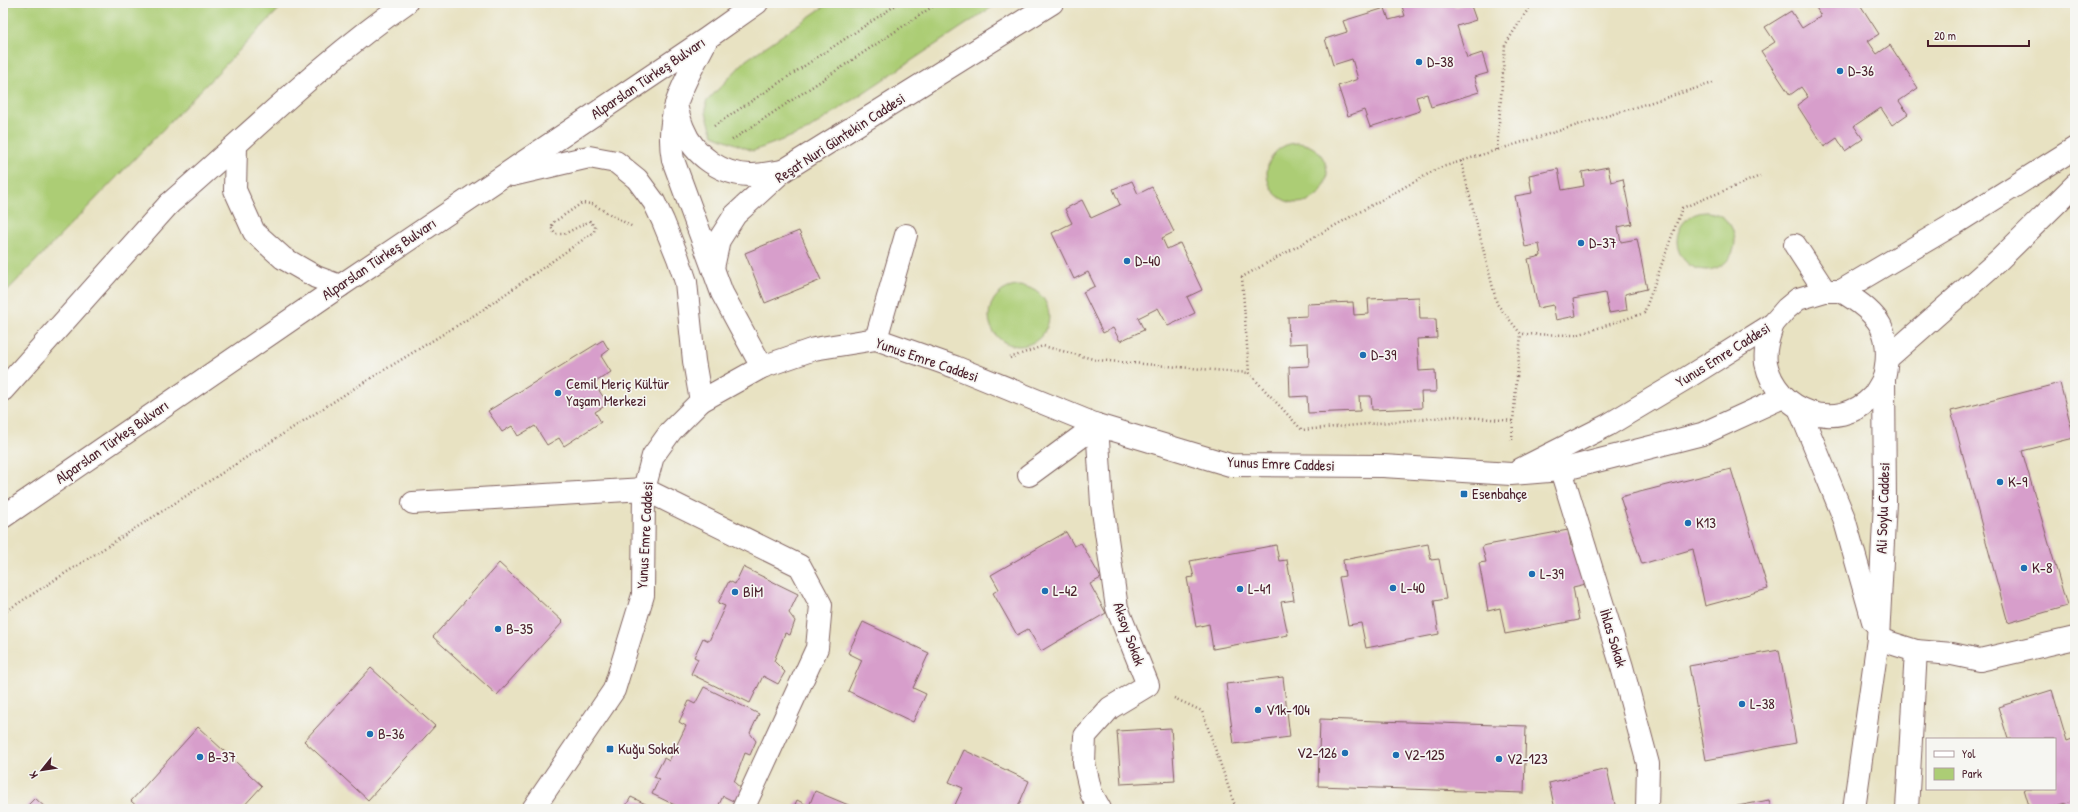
<svg xmlns="http://www.w3.org/2000/svg" width="2078" height="812" font-family="'Patrick Hand',sans-serif">
  <style>
    .green { fill: #accd75; stroke: #7b7650 }
    .building { fill: #d79ecb }
    .lines { fill: none; stroke-linecap: round; stroke-linejoin: round }
    .minor-casing { stroke: #816360; stroke-width: 24 }
    .major-casing { stroke: #816360; stroke-width: 24 }
    .path { stroke: #816360; stroke-width: 2.5; stroke-dasharray: 1 3; stroke-linecap: butt }
    .minor { stroke: #fff; stroke-width: 22 }
    .major { stroke: #fff; stroke-width: 22 }
    .poi-dot { fill: #1f6fb2; stroke: #f6f6f2; stroke-width: 1.5 }
    .labels { text-anchor: middle; stroke-width: 3.5; stroke-linejoin: round; paint-order: stroke }
    .poi-label { font-size: 15px; fill: #4a1f2b; stroke: #f6f6f2; text-anchor: start }
    .street-label { font-size: 15px; fill: #4a1f2b; stroke: #f6f6f2 }
  </style>
  <rect width="100%" height="100%" fill="#f6f6f2"/>
  <filter id="ink" filterUnits="userSpaceOnUse"><feTurbulence type="fractalNoise" baseFrequency=".025" numOctaves="2"/><feDisplacementMap in="SourceGraphic" scale="8" xChannelSelector="R" yChannelSelector="G"/><feConvolveMatrix kernelMatrix="1 2 1 2 8 2 1 2 1" color-interpolation-filters="sRGB"/></filter>
  <filter id="wash" filterUnits="userSpaceOnUse"><feTurbulence type="fractalNoise" baseFrequency=".012" numOctaves="4" result="noise"/><feDisplacementMap in="SourceGraphic" scale="16" xChannelSelector="R" yChannelSelector="G"/><feGaussianBlur stdDeviation="0.9" result="paint"/><feColorMatrix in="noise" values="0 0 0 0 0 0 0 0 0 0 0 0 0 0 0 0 0 1.4 0 .05"/><feComposite in="paint" operator="in"/></filter>
  <g filter="url(#wash)">
    <rect width="100%" height="100%" fill="#e8e2c2"/>
    <g class="green">
      <polygon points="3,3 285,3 3,295"/>
      <polygon points="829,3 998,3 806,131 753,151 713,135 706,113 706,102 746,60"/>
      <circle cx="1297" cy="173" r="30"/>
      <circle cx="1706" cy="241" r="29"/>
      <circle cx="1019" cy="316" r="30"/>
    </g>
    <g id="blocks">
      <g class="building">
        <polygon points="1401,3 1453,3 1455,7 1470,3 1476,20 1457,26 1467,58 1482,53 1488,73 1474,77 1479,92 1431,107 1427,94 1416,97 1420,111 1370,127 1364,110 1348,116 1338,86 1358,79 1352,59 1333,65 1325,39 1347,32 1343,21 1385,8 1389,20 1405,16"/>
        <polygon points="1816,3 1859,3 1879,34 1868,41 1877,54 1890,45 1918,88 1899,101 1908,114 1892,125 1881,108 1854,126 1863,139 1845,151 1837,138 1824,147 1797,105 1808,97 1801,87 1790,95 1761,51 1775,42 1765,27 1791,11 1802,28 1821,16 1814,4"/>
        <polygon points="1608,167 1611,182 1623,179 1632,224 1618,227 1621,242 1637,239 1647,289 1625,294 1627,310 1609,313 1605,293 1573,299 1576,316 1556,320 1553,305 1538,308 1528,259 1541,256 1539,244 1525,247 1515,196 1532,193 1529,175 1558,169 1562,190 1584,186 1582,172"/>
        <polygon points="1132,181 1138,194 1152,187 1174,232 1162,238 1167,249 1180,243 1202,290 1187,297 1195,313 1168,326 1158,308 1138,318 1144,330 1120,341 1113,328 1103,333 1083,292 1095,286 1088,272 1074,279 1052,233 1072,223 1065,209 1082,200 1091,218 1120,205 1113,189"/>
        <polygon points="799,231 821,280 765,303 745,253"/>
        <polygon points="1419,297 1420,319 1436,319 1437,338 1417,339 1419,371 1435,370 1436,392 1421,392 1422,408 1372,410 1371,396 1359,396 1360,411 1308,413 1307,396 1290,397 1289,367 1309,366 1308,343 1289,344 1288,317 1307,316 1307,304 1353,302 1354,315 1369,314 1368,299"/>
        <polygon points="603,340 609,350 601,356 611,372 594,383 608,404 595,412 601,422 564,446 559,438 547,445 535,426 518,436 512,426 502,432 488,411"/>
        <polygon points="2060,383 2074,438 2022,451 2067,606 2008,623 1951,411"/>
        <polygon points="1731,469 1768,589 1705,606 1693,549 1642,564 1620,497"/>
        <polygon points="1568,530 1571,546 1579,545 1586,584 1573,587 1579,620 1505,634 1500,608 1488,611 1479,563 1486,562 1482,546"/>
        <polygon points="1066,532 1074,546 1081,543 1101,578 1090,584 1106,613 1041,651 1028,629 1017,635 993,593 999,589 991,575"/>
        <polygon points="1428,544 1431,560 1439,559 1446,599 1434,601 1439,634 1366,648 1361,623 1348,625 1339,577 1345,576 1343,560"/>
        <polygon points="1276,545 1279,561 1287,560 1294,600 1281,602 1288,635 1213,649 1209,624 1196,627 1187,578 1194,577 1190,561"/>
        <polygon points="499,563 563,622 497,695 433,637"/>
        <polygon points="743,567 798,594 789,613 795,621 790,635 785,633 774,661 785,672 778,684 763,676 750,703 691,674 698,659 694,657 703,638 709,641 725,606 718,603 729,581 735,584"/>
        <polygon points="863,622 929,653 913,688 926,694 913,722 848,691 862,660 848,653"/>
        <polygon points="1779,650 1796,743 1706,760 1689,666"/>
        <polygon points="371,668 435,726 368,800 304,741"/>
        <polygon points="1283,677 1290,737 1234,744 1226,684"/>
        <polygon points="704,687 759,714 750,733 756,741 750,755 745,753 734,782 745,792 739,804 723,796 717,809 683,809 652,794 659,779 654,777 664,758 669,761 686,726 679,722 689,701 695,704"/>
        <polygon points="2052,690 2067,741 2075,738 2075,800 2048,809 2030,809 2024,789 2055,789 2055,739 2008,739 1998,707"/>
        <polygon points="1320,719 1526,726 1524,793 1318,786"/>
        <polygon points="198,727 262,786 241,809 140,809 131,801"/>
        <polygon points="1171,728 1175,781 1121,784 1117,731"/>
        <polygon points="964,750 1029,781 1017,809 953,809 963,788 949,782"/>
        <polygon points="1607,769 1616,809 1555,809 1549,783"/>
        <polygon points="815,791 858,809 793,809 797,800 809,806"/>
        <polygon points="631,797 656,809 624,809"/>
        <polygon points="35,798 47,809 24,809"/>
        <polygon points="1769,800 1771,809 1727,809 1727,808"/>
      </g>
    </g>
  </g>
  <g filter="url(#ink)">
    <use href="#blocks" fill-opacity="0" stroke="#816360" stroke-width="1"/>
    <g class="lines">
      <defs>
        <g id="minor">
          <polyline points="1795,245 1825,291"/>
          <path d="M1841,291c38,22 53,41 43,87l1,124 -7,137 -24,170"/>
          <path d="M1773,324c-4,12 -9,25 -7,39 10,49 71,71 107,33 4,-5 8,-13 11,-18"/>
          <polyline points="876,339 906,235"/>
          <polyline points="1889,357 2000,259 2075,185"/>
          <polyline points="3,390 169,204"/>
          <polyline points="1799,408 1844,518 1873,621"/>
          <polyline points="1097,425 1102,504 1117,608 1148,685 1110,708 1085,736 1084,763 1091,793 1100,809"/>
          <polyline points="1521,469 1608,425 1685,379 1773,324 1786,309 1798,299 1825,291 1841,291 1956,223 2075,148"/>
          <polyline points="1561,470 1622,667 1648,764 1647,809"/>
          <polyline points="1029,475 1097,425"/>
          <polyline points="413,503 644,489 800,566 821,605 817,648 743,809"/>
          <polyline points="1878,639 1916,651 1952,654 1980,660 2075,638"/>
          <polyline points="533,809 614,690 643,595 644,489 653,456 671,431 701,401 762,367 814,349 876,339 955,367 1097,425 1230,465 1383,466 1511,474 1561,470 1702,434 1783,397"/>
          <polyline points="1907,809 1916,651"/>
        </g>
        <g id="major">
          <path d="M706,41c-21,41 -42,71 -33,119l49,133 40,74"/>
          <path d="M676,105c2,8 4,16 7,23 11,28 40,48 70,47 10,0 21,-3 30,-4"/>
          <polyline points="236,146 235,190 254,232 283,258 316,277 340,286"/>
          <polyline points="512,175 589,157 616,162 637,179 654,202 663,221 678,258 686,282 694,361 701,401"/>
          <path d="M169,204c78,-67 152,-142 237,-201"/>
          <polyline points="713,268 719,240 735,215 783,171 1052,3"/>
          <polyline points="3,517 340,286 706,39 757,3"/>
        </g>
      </defs>
      <use href="#minor" class="minor-casing"/>
      <use href="#major" class="major-casing"/>
      <g class="path">
        <polyline points="714,126 899,3"/>
        <polyline points="732,140 938,3"/>
        <polyline points="1497,150 1505,45 1532,3"/>
        <polyline points="1461,161 1497,304 1521,334 1577,335 1644,313 1682,208 1760,176"/>
        <polyline points="1010,358 1043,346 1097,360 1249,373"/>
        <polyline points="1513,421 1521,334"/>
        <polyline points="1512,440 1513,421 1456,416 1302,430 1249,373 1242,277 1439,168 1713,83"/>
        <polyline points="3,613 358,386 481,311 594,232 595,227 590,221 564,234 555,234 551,227 554,222 582,203 592,204 633,227"/>
        <polyline points="1174,698 1202,711 1234,803 1240,809"/>
      </g>
      <use href="#minor" class="minor"/>
      <use href="#major" class="major"/>
    </g>
  </g>
  <g class="poi-dot">
    <circle cx="1419" cy="62" r="4"/>
    <circle cx="1840" cy="71" r="4"/>
    <circle cx="1581" cy="243" r="4"/>
    <circle cx="1127" cy="261" r="4"/>
    <circle cx="1363" cy="355" r="4"/>
    <circle cx="558" cy="393" r="4"/>
    <circle cx="2000" cy="482" r="4"/>
    <rect x="1460" y="490" width="8" height="8" rx="2"/>
    <circle cx="1688" cy="523" r="4"/>
    <circle cx="2024" cy="568" r="4"/>
    <circle cx="1532" cy="574" r="4"/>
    <circle cx="1393" cy="588" r="4"/>
    <circle cx="1240" cy="589" r="4"/>
    <circle cx="1045" cy="591" r="4"/>
    <circle cx="735" cy="592" r="4"/>
    <circle cx="498" cy="629" r="4"/>
    <circle cx="1742" cy="704" r="4"/>
    <circle cx="1258" cy="710" r="4"/>
    <circle cx="370" cy="734" r="4"/>
    <rect x="606" y="745" width="8" height="8" rx="2"/>
    <circle cx="1345" cy="753" r="4"/>
    <circle cx="1396" cy="755" r="4"/>
    <circle cx="200" cy="757" r="4"/>
    <circle cx="1499" cy="759" r="4"/>
  </g>
  <g class="labels">
    <g class="poi-label">
      <text x="1427" y="67">D-38</text>
      <text x="1848" y="76">D-36</text>
      <text x="1589" y="248">D-37</text>
      <text x="1135" y="266">D-40</text>
      <text x="1371" y="360">D-39</text>
      <text x="566" y="389">Cemil Meriç Kültür<tspan x="566" dy="17">Yaşam Merkezi</tspan></text>
      <text x="2008" y="487">K-9</text>
      <text x="1472" y="499">Esenbahçe</text>
      <text x="1696" y="528">K13</text>
      <text x="2032" y="573">K-8</text>
      <text x="1540" y="579">L-39</text>
      <text x="1401" y="593">L-40</text>
      <text x="1248" y="594">L-41</text>
      <text x="1053" y="596">L-42</text>
      <text x="743" y="597">BİM</text>
      <text x="506" y="634">B-35</text>
      <text x="1750" y="709">L-38</text>
      <text x="1266" y="715">V1k-104</text>
      <text x="378" y="739">B-36</text>
      <text x="618" y="754">Kuğu Sokak</text>
      <text x="1337" y="758" text-anchor="end">V2-126</text>
      <text x="1404" y="760">V2-125</text>
      <text x="208" y="762">B-37</text>
      <text x="1507" y="764">V2-123</text>
    </g>
    <g class="street-label">
      <text transform="translate(648 78) rotate(-34)" y="5">Alparslan Türkeş Bulvarı</text>
      <text transform="translate(840 138) rotate(-33)" y="5">Reşat Nuri Güntekin Caddesi</text>
      <text transform="translate(379 259) rotate(-34)" y="5">Alparslan Türkeş Bulvarı</text>
      <text transform="translate(1723 355) rotate(-32)" y="5">Yunus Emre Caddesi</text>
      <text transform="translate(927 360) rotate(19)" y="5">Yunus Emre Caddesi</text>
      <text transform="translate(112 442) rotate(-35)" y="5">Alparslan Türkeş Bulvarı</text>
      <text transform="translate(1281 464) rotate(2)" y="5">Yunus Emre Caddesi</text>
      <text transform="translate(1883 508) rotate(-88)" y="5">Ali Soylu Caddesi</text>
      <text transform="translate(645 535) rotate(-87)" y="5">Yunus Emre Caddesi</text>
      <text transform="translate(1129 634) rotate(70)" y="5">Aksoy Sokak</text>
      <text transform="translate(1613 638) rotate(73)" y="5">İhlas Sokak</text>
    </g>
  </g>
  <rect width="2078" height="812" fill="none" stroke="#f6f6f2" stroke-width="16"/>
  <rect x="1926" y="738" width="130" height="52" fill="#f6f6f2" stroke="#b1a0a2"/>
  <rect x="1934" y="751" width="20" height="6" fill="#ffffff" stroke="#b1a0a2"/>
  <text x="1962" y="758" font-size="12" fill="#4a1f2b">Yol</text>
  <rect x="1934" y="768" width="20" height="12" fill="#accd75" stroke="#b1a0a2"/>
  <text x="1962" y="778" font-size="12" fill="#4a1f2b">Park</text>
  <g transform="translate(42 770) rotate(240)" stroke="#f6f6f2" stroke-width="3" paint-order="stroke">
  <path d="M0-3L7 15L0 10L-7 15Z" fill="#4a1f2b"/>
  <text y="-6" font-size="11" font-weight="bold" text-anchor="middle" fill="#4a1f2b">K</text>
  </g>
  <path d="M1928 40v6h101v-6" fill="none" stroke="#4a1f2b" stroke-width="2"/>
  <text x="1934" y="40" font-size="12" fill="#4a1f2b" stroke="#f6f6f2" stroke-width="3" paint-order="stroke">20 m</text>
</svg>
